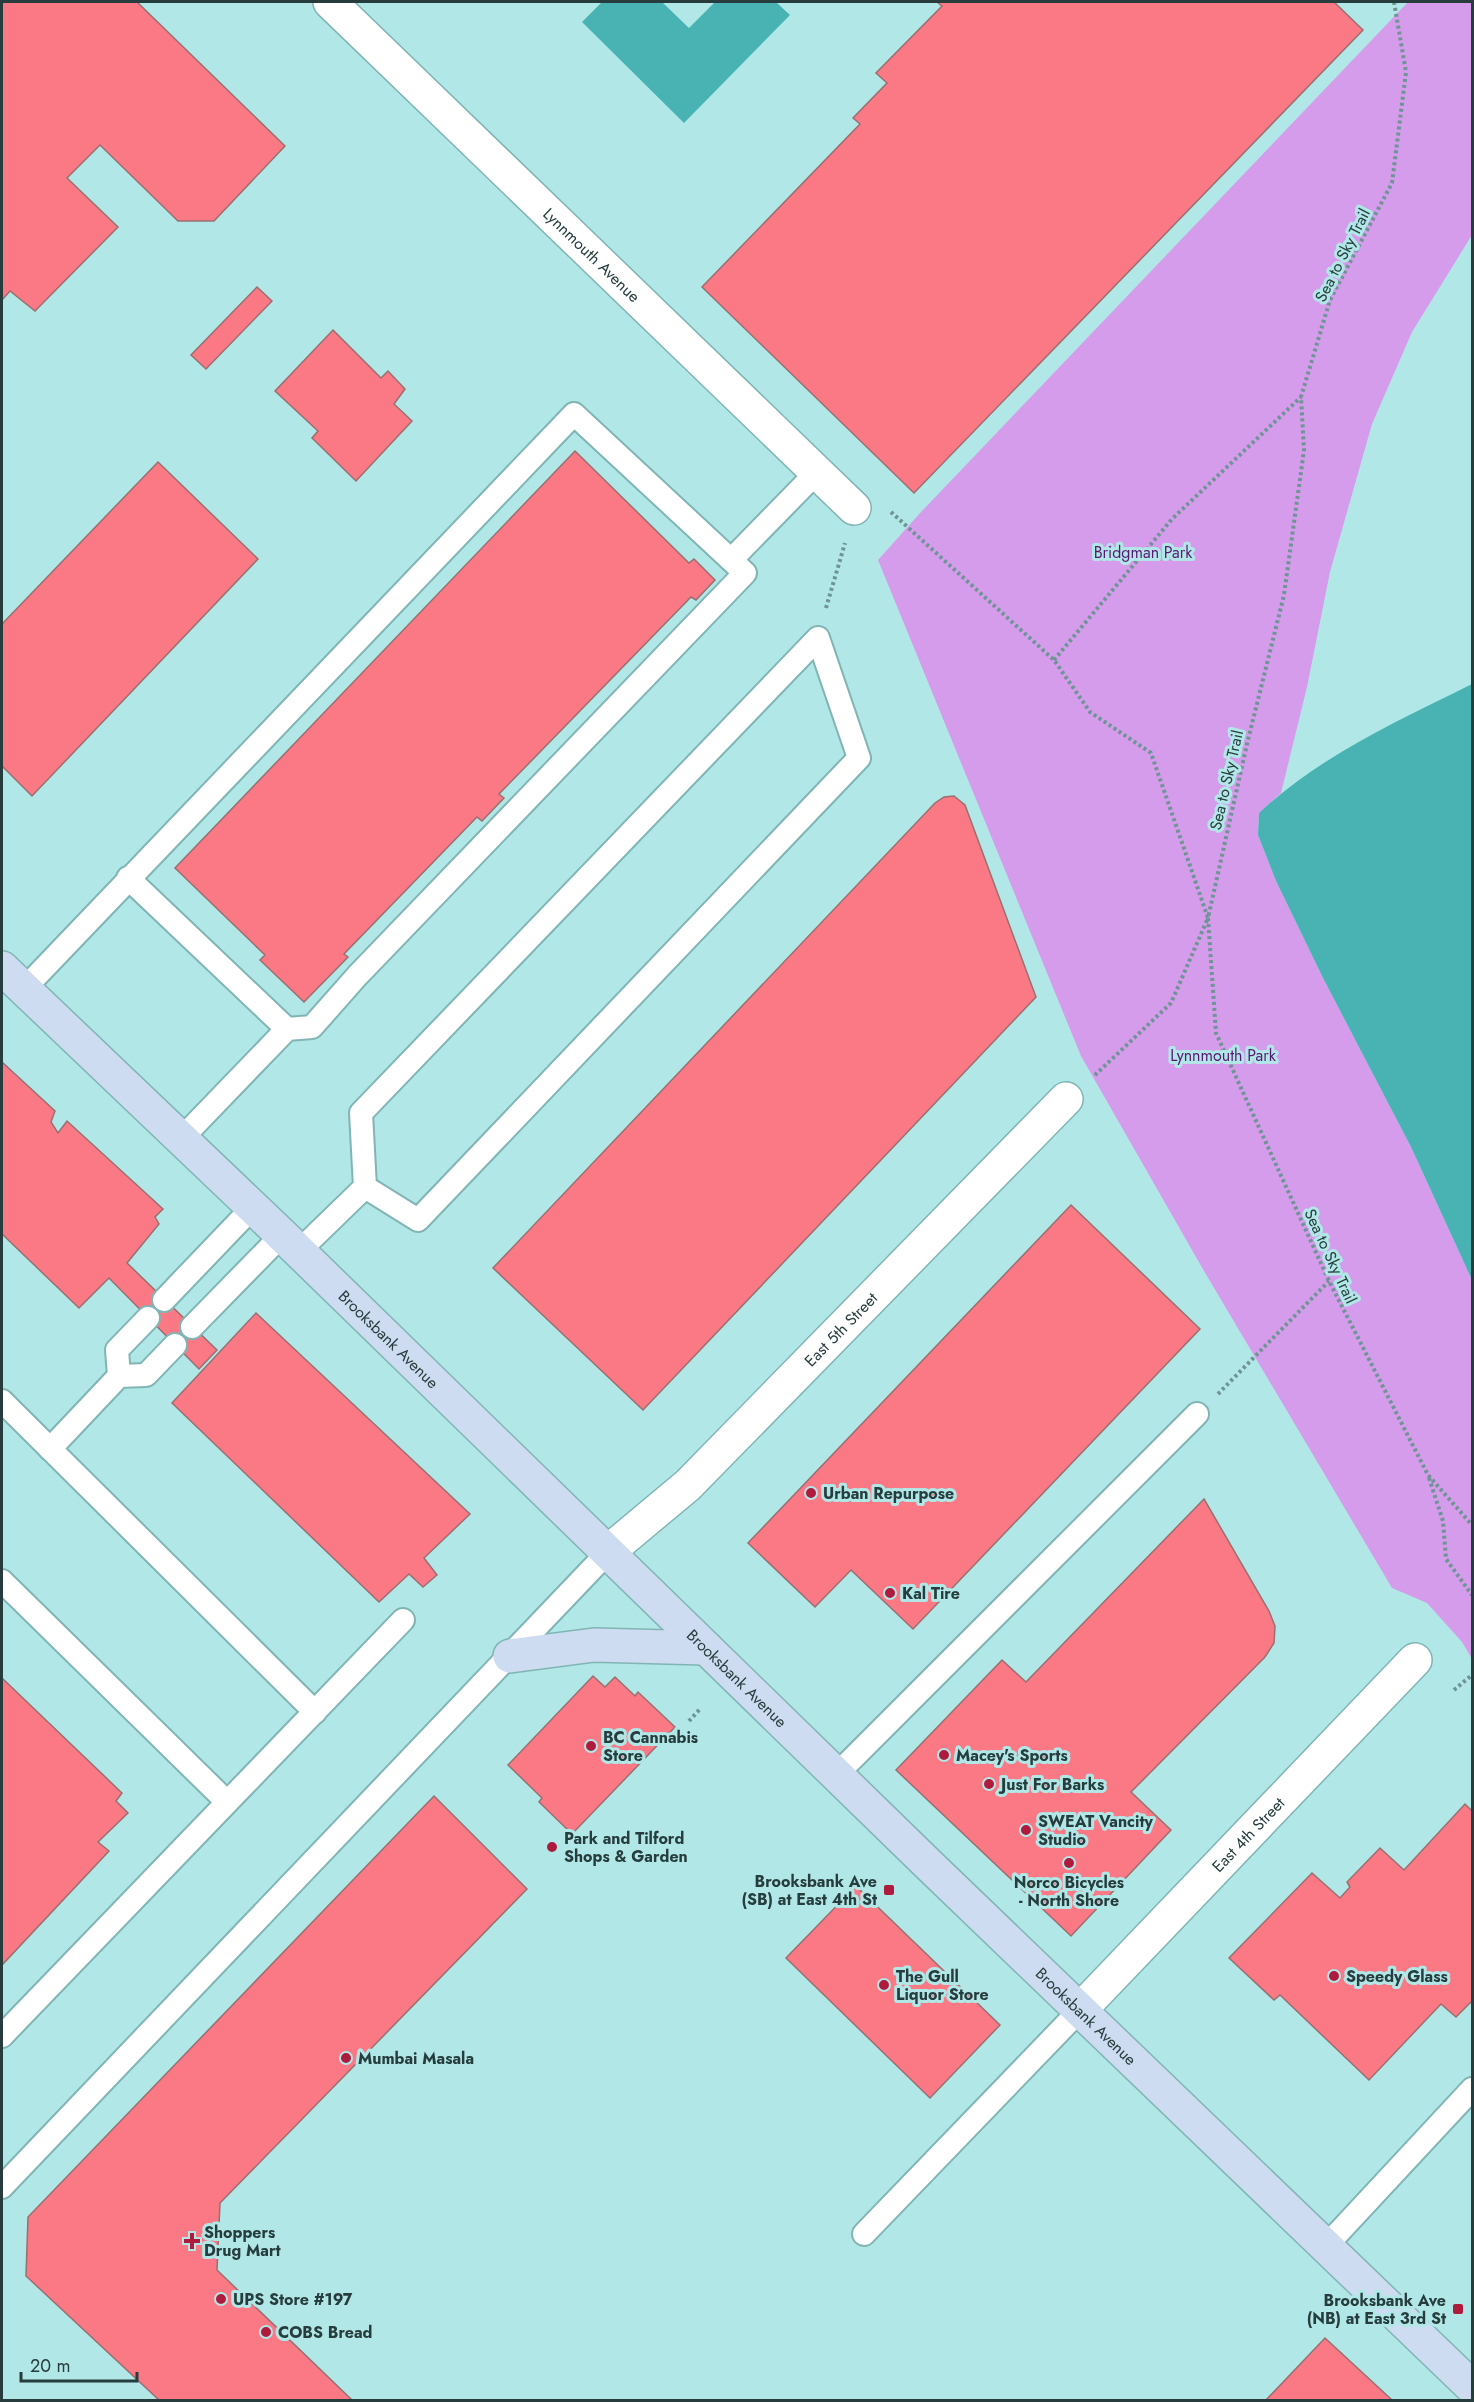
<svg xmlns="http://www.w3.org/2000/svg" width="1474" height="2402" font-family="Jost,sans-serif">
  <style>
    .green { fill: #d59cec }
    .water { fill: #49b3b4 }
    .building { fill: #fb7885; stroke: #9a6f70; stroke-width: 1.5 }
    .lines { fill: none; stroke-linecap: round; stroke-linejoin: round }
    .lane-casing { stroke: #81b5b5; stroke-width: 26 }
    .street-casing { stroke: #81b5b5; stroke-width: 36 }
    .secondary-casing { stroke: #81b5b5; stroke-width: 36 }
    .path { stroke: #6e9494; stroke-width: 4; stroke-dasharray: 3 3; stroke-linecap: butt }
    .lane { stroke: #fff; stroke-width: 22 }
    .street { stroke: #fff; stroke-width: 33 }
    .secondary { stroke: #cddcf0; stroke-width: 33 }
    .poi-dot { fill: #af1b3c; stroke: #b1e8e7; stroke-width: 2 }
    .labels { text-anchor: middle; stroke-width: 6; stroke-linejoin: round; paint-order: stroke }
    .street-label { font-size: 16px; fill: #273d3d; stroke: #b1e8e7 }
    .park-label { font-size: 16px; fill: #5b1672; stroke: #b1e8e7 }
    .poi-label { font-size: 16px; font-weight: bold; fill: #273d3d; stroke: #b1e8e7; text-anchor: start }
  </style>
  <rect width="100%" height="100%" fill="#b1e8e7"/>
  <polygon class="green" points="1408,2 1472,2 1472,235 1412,332 1372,424 1330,572 1307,687 1281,793 1259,813 1258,835 1276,881 1323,978 1411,1147 1472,1280 1472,1659 1462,1642 1427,1603 1392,1588 1204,1271 1081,1056 878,560 921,512"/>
  <g class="water">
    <polygon points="602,2 662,2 689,28 715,2 776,2 790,15 684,123 582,22"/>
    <path d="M1472,684v596l-61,-133 -88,-169 -47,-97 -18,-46 1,-22c62,-58 139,-92 213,-129z"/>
  </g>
  <g class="building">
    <polygon points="2,2 137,2 285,146 214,221 178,221 100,145 67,178 118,227 35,311 10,291 2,300"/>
    <polygon points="937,2 1334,2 1363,30 914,493 702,287 860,124 853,118 887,83 876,73 942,6"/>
    <polygon points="257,287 272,301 206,369 191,355"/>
    <polygon points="333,330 381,378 388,371 405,389 394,404 412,421 356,481 312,438 318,431 275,391"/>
    <polygon points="575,451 689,563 694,559 715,580 696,600 691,597 499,794 504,798 482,821 477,817 344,954 348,957 304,1002 260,960 265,955 175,868"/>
    <polygon points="158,462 258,559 32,796 2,766 2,624"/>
    <polygon points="954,796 965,805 1036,997 643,1410 493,1268 935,803 944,797"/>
    <polygon points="2,1062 55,1111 51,1122 58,1133 67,1121 163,1209 155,1217 159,1224 127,1263 217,1350 199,1369 109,1278 79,1308 2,1234"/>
    <polygon points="1071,1205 1200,1329 913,1629 851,1570 815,1607 748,1543"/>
    <polygon points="256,1313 470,1514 424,1558 437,1575 423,1587 409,1574 379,1602 172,1403"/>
    <polygon points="1204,1499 1269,1611 1275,1626 1274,1643 1265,1657 1131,1792 1171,1830 1071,1936 896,1770 1002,1660 1026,1682"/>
    <polygon points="593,1676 605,1687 615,1677 635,1696 638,1692 675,1727 572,1834 539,1802 542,1798 508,1765"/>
    <polygon points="2,1678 122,1793 116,1801 128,1813 98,1842 109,1851 2,1965"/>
    <polygon points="434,1796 527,1889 220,2203 217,2270 352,2400 159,2400 26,2276 28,2217"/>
    <polygon points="1465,1804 1472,1811 1472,2001 1456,2017 1441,2004 1369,2080 1280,1995 1274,2000 1229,1958 1312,1873 1340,1898 1350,1887 1347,1882 1380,1848 1404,1870"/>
    <polygon points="856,1886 1000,2025 930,2098 786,1958"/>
    <polygon points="1325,2338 1392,2400 1266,2400"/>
  </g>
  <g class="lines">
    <defs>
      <g id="lane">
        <polyline points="731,560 817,472"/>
        <polyline points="128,878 287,1029"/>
        <polyline points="24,989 574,414 745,573 357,976 312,1027 287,1029 181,1139"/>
        <polyline points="298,1252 365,1187 418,1220 859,758 818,638 361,1113 365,1187"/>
        <polyline points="164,1300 252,1208"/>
        <polyline points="192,1327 282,1235"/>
        <polyline points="119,1376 117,1350 148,1318"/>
        <polyline points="2,1401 315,1712"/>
        <polyline points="50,1449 119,1376 146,1375 175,1345"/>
        <polyline points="2,1581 227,1802"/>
        <polyline points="837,1774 1197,1414"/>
        <polyline points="2,2036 403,1620"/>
        <polyline points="2,2187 609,1551"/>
        <polyline points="864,2234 1080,2010"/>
        <polyline points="1326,2246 1472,2089"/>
      </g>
      <g id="street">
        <path id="s1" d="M330,2l524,506"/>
        <path id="s2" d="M609,1551l79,-66 378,-386"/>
        <path id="s3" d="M1080,2010l335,-350"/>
      </g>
      <g id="secondary">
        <path id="s4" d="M2,968l280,267 646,629 544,523"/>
        <polyline points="510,1656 594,1645 706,1648"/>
      </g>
    </defs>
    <use href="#lane" class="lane-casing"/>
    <use href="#street" class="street-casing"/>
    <use href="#secondary" class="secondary-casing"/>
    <g class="path">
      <polyline points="1394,2 1406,72 1392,183 1330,300 1301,397 1304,450 1284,595 1247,744 1208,918 1216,1033 1329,1281 1428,1475 1472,1525"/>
      <polyline points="891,512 1054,660 1090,712 1151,753 1208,918 1171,1003 1094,1076"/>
      <polyline points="826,608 845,543"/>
      <polyline points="1054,660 1172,519 1301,397"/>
      <polyline points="1218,1394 1329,1281"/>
      <polyline points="1429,1478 1443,1521 1446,1559 1472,1595"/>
      <polyline points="1454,1690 1472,1675"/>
      <polyline points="689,1721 701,1708"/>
    </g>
    <use href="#lane" class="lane"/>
    <use href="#street" class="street"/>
    <use href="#secondary" class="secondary"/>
  </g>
  <g class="poi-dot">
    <circle cx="811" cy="1493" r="6"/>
    <circle cx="890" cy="1593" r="6"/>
    <circle cx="591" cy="1746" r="6"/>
    <circle cx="944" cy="1755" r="6"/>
    <circle cx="989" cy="1784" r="6"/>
    <circle cx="1026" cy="1830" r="6"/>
    <circle cx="552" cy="1847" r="6"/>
    <circle cx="1069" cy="1863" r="6"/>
    <rect x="883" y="1884" width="12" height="12" rx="3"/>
    <circle cx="1334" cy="1976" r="6"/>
    <circle cx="884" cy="1985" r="6"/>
    <circle cx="346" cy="2058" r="6"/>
    <path d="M189 2232h6v6h6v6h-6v6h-6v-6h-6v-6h6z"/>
    <circle cx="221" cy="2299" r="6"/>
    <rect x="1452" y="2303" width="12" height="12" rx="3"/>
    <circle cx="266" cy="2332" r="6"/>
  </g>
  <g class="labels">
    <g class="street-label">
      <text dy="6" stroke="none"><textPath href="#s1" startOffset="364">Lynnmouth Avenue</textPath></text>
      <text transform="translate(1342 255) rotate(-63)" y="6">Sea to Sky Trail</text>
      <text transform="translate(1226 780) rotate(-77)" y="6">Sea to Sky Trail</text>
      <text transform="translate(1331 1256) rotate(65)" y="6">Sea to Sky Trail</text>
      <text dy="6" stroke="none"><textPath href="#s2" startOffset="321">East 5th Street</textPath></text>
      <text dy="6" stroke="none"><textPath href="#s4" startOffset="536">Brooksbank Avenue</textPath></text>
      <text dy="6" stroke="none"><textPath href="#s4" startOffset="1022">Brooksbank Avenue</textPath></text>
      <text dy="6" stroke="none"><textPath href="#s3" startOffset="243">East 4th Street</textPath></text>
      <text dy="6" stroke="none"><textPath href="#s4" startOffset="1508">Brooksbank Avenue</textPath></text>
    </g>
    <g class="park-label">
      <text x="1143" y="558">Bridgman Park</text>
      <text x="1223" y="1061">Lynnmouth Park</text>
    </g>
    <g class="poi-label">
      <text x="823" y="1499">Urban Repurpose</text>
      <text x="902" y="1599">Kal Tire</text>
      <text x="603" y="1743">BC Cannabis<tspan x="603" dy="18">Store</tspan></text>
      <text x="956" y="1761">Macey's Sports</text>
      <text x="1001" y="1790">Just For Barks</text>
      <text x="1038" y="1827">SWEAT Vancity<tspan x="1038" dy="18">Studio</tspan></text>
      <text x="564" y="1844">Park and Tilford<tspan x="564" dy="18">Shops &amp; Garden</tspan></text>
      <text x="877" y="1887" text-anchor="end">Brooksbank Ave<tspan x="877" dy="18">(SB) at East 4th St</tspan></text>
      <text x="1069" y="1888" text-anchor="middle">Norco Bicycles<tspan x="1069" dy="18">- North Shore</tspan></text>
      <text x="896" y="1982">The Gull<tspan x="896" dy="18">Liquor Store</tspan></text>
      <text x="1346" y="1982">Speedy Glass</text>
      <text x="358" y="2064">Mumbai Masala</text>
      <text x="204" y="2238">Shoppers<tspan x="204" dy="18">Drug Mart</tspan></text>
      <text x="233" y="2305">UPS Store #197</text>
      <text x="1446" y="2306" text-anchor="end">Brooksbank Ave<tspan x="1446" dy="18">(NB) at East 3rd St</tspan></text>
      <text x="278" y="2338">COBS Bread</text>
    </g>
  </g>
  <rect width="1474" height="2402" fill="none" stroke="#273d3d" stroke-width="6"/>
  <path d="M21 2372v9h116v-9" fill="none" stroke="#273d3d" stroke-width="3"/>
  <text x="30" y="2372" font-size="18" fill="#273d3d" stroke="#b1e8e7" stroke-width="4.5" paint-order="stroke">20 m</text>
</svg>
